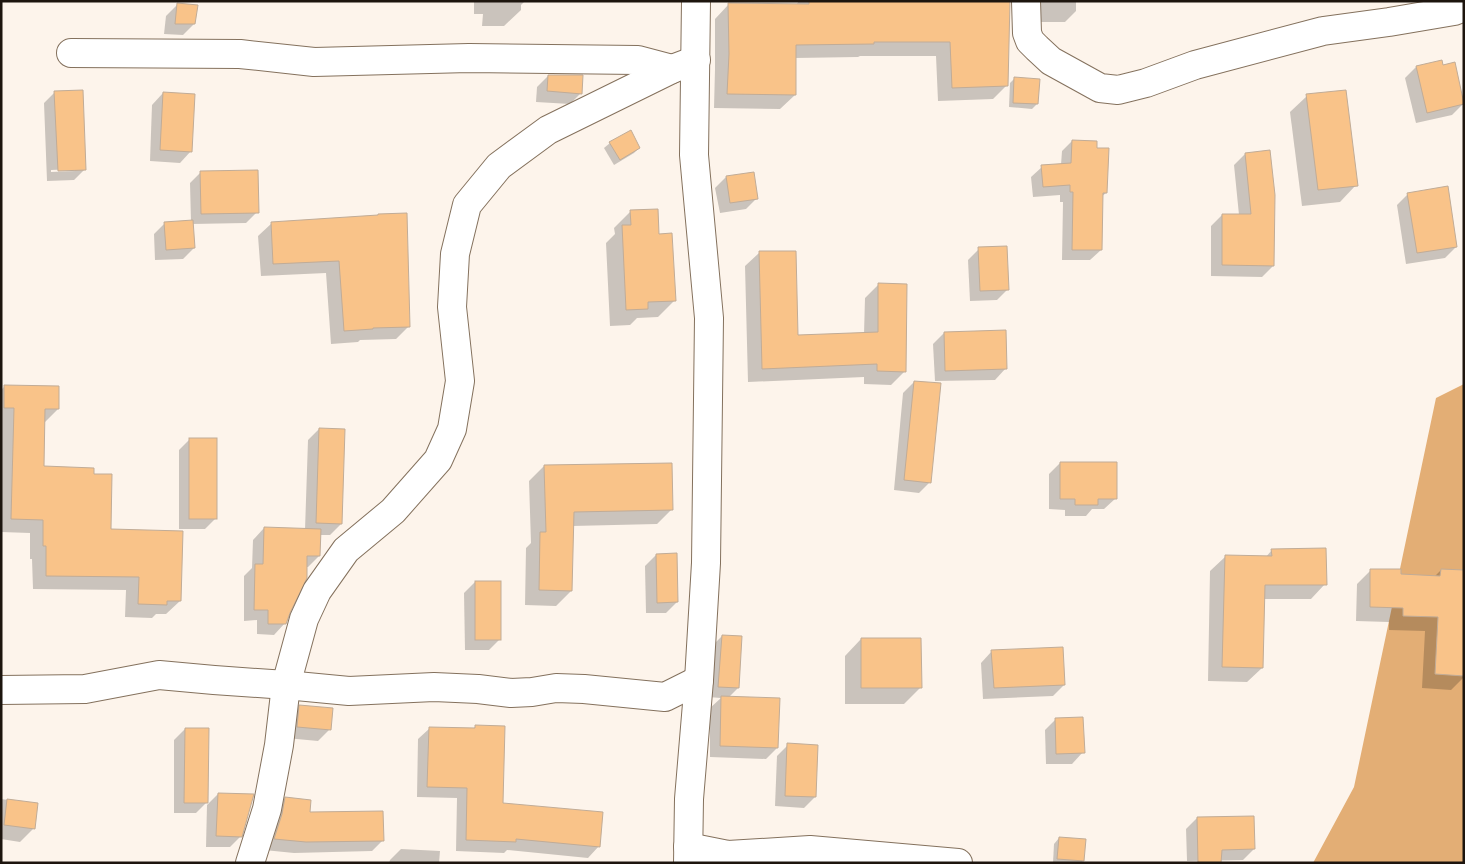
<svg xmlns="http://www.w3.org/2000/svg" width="1465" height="864" font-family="Quicksand,sans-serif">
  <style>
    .forest { fill: #e3ae75 }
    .shadow { fill: #0003; fill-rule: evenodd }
    .building { fill: #f9c389; stroke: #c1ac97 }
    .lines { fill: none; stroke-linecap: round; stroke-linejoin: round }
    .minor-casing { stroke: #84715d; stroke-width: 30 }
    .minor { stroke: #fff; stroke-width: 28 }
  </style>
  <rect width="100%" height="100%" fill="#fdf4eb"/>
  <polygon class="forest" points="1464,384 1464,863 1313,863 1354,787 1436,398"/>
  <g class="shadow">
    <polygon points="474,1 525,1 521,5 521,10 504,26 482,26 483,14 474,14"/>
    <polygon points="799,1 1009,1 1007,85 993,99 938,101 936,56 860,56 858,57 795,58 795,95 780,109 714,108 715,69 715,19 729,4 796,5"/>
    <polygon points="1038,1 1076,1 1076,11 1065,22 1038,22"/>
    <polygon points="178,4 194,24 183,35 164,34 166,16"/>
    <polygon points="1416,67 1463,104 1452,115 1416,123 1405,78"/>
    <polygon points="548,76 581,93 570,104 536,102 537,87"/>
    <polygon points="1015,78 1037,104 1032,109 1009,107 1010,83"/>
    <path d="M55,92l30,77 -11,11 -27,1 -3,-78zM75,169v2l-24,1v-2z"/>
    <polygon points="163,93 191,151 180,163 150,161 152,105"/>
    <polygon points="1307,96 1356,185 1340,202 1302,206 1290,112"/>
    <polygon points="630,132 639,148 634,153 614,165 604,148 610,143"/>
    <polygon points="1072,141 1096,149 1106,193 1101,197 1101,250 1090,260 1062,260 1063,202 1060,202 1060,195 1033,197 1031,177 1042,167 1061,165 1062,151"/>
    <polygon points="1245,154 1273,266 1262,277 1211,276 1211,226 1222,215 1239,215 1234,165"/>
    <polygon points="201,172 257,212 246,223 192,224 194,248 183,259 155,260 154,234 165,223 191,222 190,183"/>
    <polygon points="726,177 757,198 746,209 720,213 715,188"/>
    <polygon points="1408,194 1456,247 1445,258 1406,264 1397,205"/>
    <polygon points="631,211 658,235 675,300 658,317 637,318 630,325 610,326 606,243 615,234 614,228"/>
    <polygon points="377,216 409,326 396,339 360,340 358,342 331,344 326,273 261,276 258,236 272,223"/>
    <polygon points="979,249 1008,289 997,300 970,301 968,260"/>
    <polygon points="759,253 797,336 864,334 865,298 879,284 905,371 891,385 864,384 864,377 748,382 745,266"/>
    <polygon points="944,333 1006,368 995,380 935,381 933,344"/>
    <polygon points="914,382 930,482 919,493 894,490 903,393"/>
    <polygon points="4,387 58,409 44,423 43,467 109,530 180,601 166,614 156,614 152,618 125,617 126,590 33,589 32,559 30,559 30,533 1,532 1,390"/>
    <polygon points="319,429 341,524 330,535 320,535 319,556 308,567 306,567 285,623 274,635 257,634 257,620 244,621 244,576 252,568 253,540 264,528 305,530 308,440"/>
    <polygon points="190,439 216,518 205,529 179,529 179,450"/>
    <polygon points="1060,463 1116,498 1104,509 1092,509 1086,516 1065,516 1065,510 1049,509 1049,474"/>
    <polygon points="544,466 672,509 657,524 572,526 571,591 556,606 525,605 526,548 531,543 529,481"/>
    <polygon points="1272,550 1325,584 1311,599 1263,599 1262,668 1247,682 1208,681 1210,571 1225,557 1265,558"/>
    <polygon points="656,555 677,602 666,613 646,613 645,566"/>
    <polygon points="1371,570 1400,575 1434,577 1441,570 1464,571 1464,677 1451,690 1422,688 1425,631 1389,630 1389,622 1356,621 1357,584"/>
    <polygon points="475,582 500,639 489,650 465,650 464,593"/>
    <polygon points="722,636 738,688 728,698 777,748 766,759 710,757 710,708 721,698 708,697 711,647"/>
    <polygon points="861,639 921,687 904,704 845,704 845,656"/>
    <polygon points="992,651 1064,685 1053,696 983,699 981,663"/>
    <polygon points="300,707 329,730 318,741 286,738 289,718"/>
    <polygon points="1056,719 1083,752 1072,764 1046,764 1045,730"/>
    <polygon points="476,726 502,804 599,846 588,858 507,850 504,853 456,851 457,798 417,797 418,739 430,728 473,729"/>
    <polygon points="185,729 207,802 196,813 174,813 174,740"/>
    <polygon points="788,745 815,797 804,808 775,806 777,756"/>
    <polygon points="218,794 241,836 230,847 206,847 207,805"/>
    <polygon points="286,798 309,813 383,840 372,851 294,853 264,850 274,810"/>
    <polygon points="1,799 37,804 34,828 20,842 1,839"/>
    <polygon points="1197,818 1254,849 1243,860 1187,861 1186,829"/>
    <polygon points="1059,838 1083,861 1081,863 1053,863 1054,844"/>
    <polygon points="401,849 440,851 439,863 389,863 390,860"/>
  </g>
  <g class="building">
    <polygon points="809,1 1010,1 1008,86 952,88 950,42 874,42 874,44 796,45 796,95 727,94 729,54 728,3 809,4"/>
    <polygon points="177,3 198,5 195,24 175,24"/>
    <polygon points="1442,60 1443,65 1455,62 1464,104 1427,113 1416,66"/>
    <polygon points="548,75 583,75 582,94 547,91"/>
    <polygon points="1014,77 1040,79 1038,104 1013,103"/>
    <polygon points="83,90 86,170 58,171 54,91"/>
    <polygon points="1346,90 1358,186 1318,190 1306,94"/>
    <polygon points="163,92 195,94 192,152 160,150"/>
    <polygon points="631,130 640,148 620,160 609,142"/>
    <polygon points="1072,140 1097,141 1097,148 1109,148 1107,193 1103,193 1102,250 1072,250 1073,192 1070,192 1070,185 1043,187 1041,165 1071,163"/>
    <polygon points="1270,150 1275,195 1274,266 1222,265 1222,214 1251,214 1245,153"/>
    <polygon points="258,170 259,213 201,214 200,171"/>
    <polygon points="754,172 758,199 730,203 726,176"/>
    <polygon points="1448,186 1457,247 1417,253 1407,193"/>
    <polygon points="658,209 659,234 672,233 676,301 648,302 648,309 626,310 622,225 631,225 630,210"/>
    <polygon points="407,213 410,327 373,328 373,329 344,331 339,261 273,264 271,222 378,215 378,214"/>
    <polygon points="193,220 195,248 166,250 164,222"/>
    <polygon points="1007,246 1009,290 980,291 978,247"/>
    <polygon points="759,251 796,251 798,335 878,332 878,283 907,284 906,372 877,371 877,364 762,369"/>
    <polygon points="1006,330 1007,369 945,371 944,332"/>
    <polygon points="914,381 941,383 931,483 904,480"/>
    <polygon points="4,385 59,386 59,409 45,409 44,466 94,468 94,474 112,474 111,529 183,531 181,601 167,601 167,605 138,604 139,577 46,576 46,546 43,546 43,520 11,519 14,408 4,408"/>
    <polygon points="319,428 345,429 342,524 316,523"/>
    <rect x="189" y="438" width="28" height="81"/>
    <polygon points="1060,462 1117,462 1117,499 1098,499 1098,505 1075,505 1075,499 1060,499"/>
    <polygon points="672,463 673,510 574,512 572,591 539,590 540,532 546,532 544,465"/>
    <polygon points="264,527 321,529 320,556 307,556 307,578 290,613 286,624 268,624 268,610 254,610 255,564 263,564"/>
    <polygon points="1326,548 1327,585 1265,585 1263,668 1222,667 1225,555 1272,556 1271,549"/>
    <polygon points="677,553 678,602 657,603 656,554"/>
    <polygon points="1370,569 1401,569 1401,574 1440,576 1441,569 1464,570 1464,676 1435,674 1438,617 1403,616 1403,608 1370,607"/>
    <rect x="475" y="581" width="26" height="59"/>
    <polygon points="722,635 742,636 739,688 718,687"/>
    <polygon points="861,638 921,638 922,688 861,688"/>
    <polygon points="1063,647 1065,685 994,688 991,650"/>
    <polygon points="721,696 780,698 778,748 720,746"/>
    <polygon points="299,705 333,708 331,730 297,727"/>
    <polygon points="1083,717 1085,753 1056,754 1055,718"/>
    <polygon points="475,725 505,726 503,803 603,812 600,847 516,839 516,842 466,840 467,788 427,787 429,727 475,728"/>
    <polygon points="185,728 209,728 208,803 184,803"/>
    <polygon points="787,743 818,745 816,797 785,796"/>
    <polygon points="218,793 254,794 242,837 216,836"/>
    <polygon points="285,797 311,800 310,812 383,811 384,841 306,842 274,839 282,814"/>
    <polygon points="7,799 38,803 35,829 4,825"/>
    <polygon points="1254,816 1255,849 1222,850 1221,863 1198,863 1197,817"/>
    <polygon points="1059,837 1086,839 1084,861 1057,859"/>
  </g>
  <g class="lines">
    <defs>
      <g id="minor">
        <polyline points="1026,1 1027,33 1030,41 1037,48 1051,61 1100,88 1118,90 1146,83 1195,65 1323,31 1389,22 1454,11 1464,7"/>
        <polyline points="71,53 240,54 314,62 469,58 638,60 672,69"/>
        <polyline points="1,690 85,689 159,675 214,680 286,685 349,691 434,687 478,689 511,693 532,692 556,688 584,689 665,697 699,680"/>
        <polyline points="688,847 728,855 810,850 958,863"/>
        <polyline points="250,863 267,809 279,745 286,685 304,619 317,591 346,550 393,511 438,460 452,429 460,381 452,307 455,254 467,205 499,166 548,130 672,69 696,60"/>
        <polyline points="688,863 689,799 699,680 706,563 709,318 694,155 696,1"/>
      </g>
    </defs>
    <use href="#minor" class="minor-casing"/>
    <use href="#minor" class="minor"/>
  </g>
  <rect width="1465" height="864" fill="none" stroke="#1d150e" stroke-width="5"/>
</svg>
